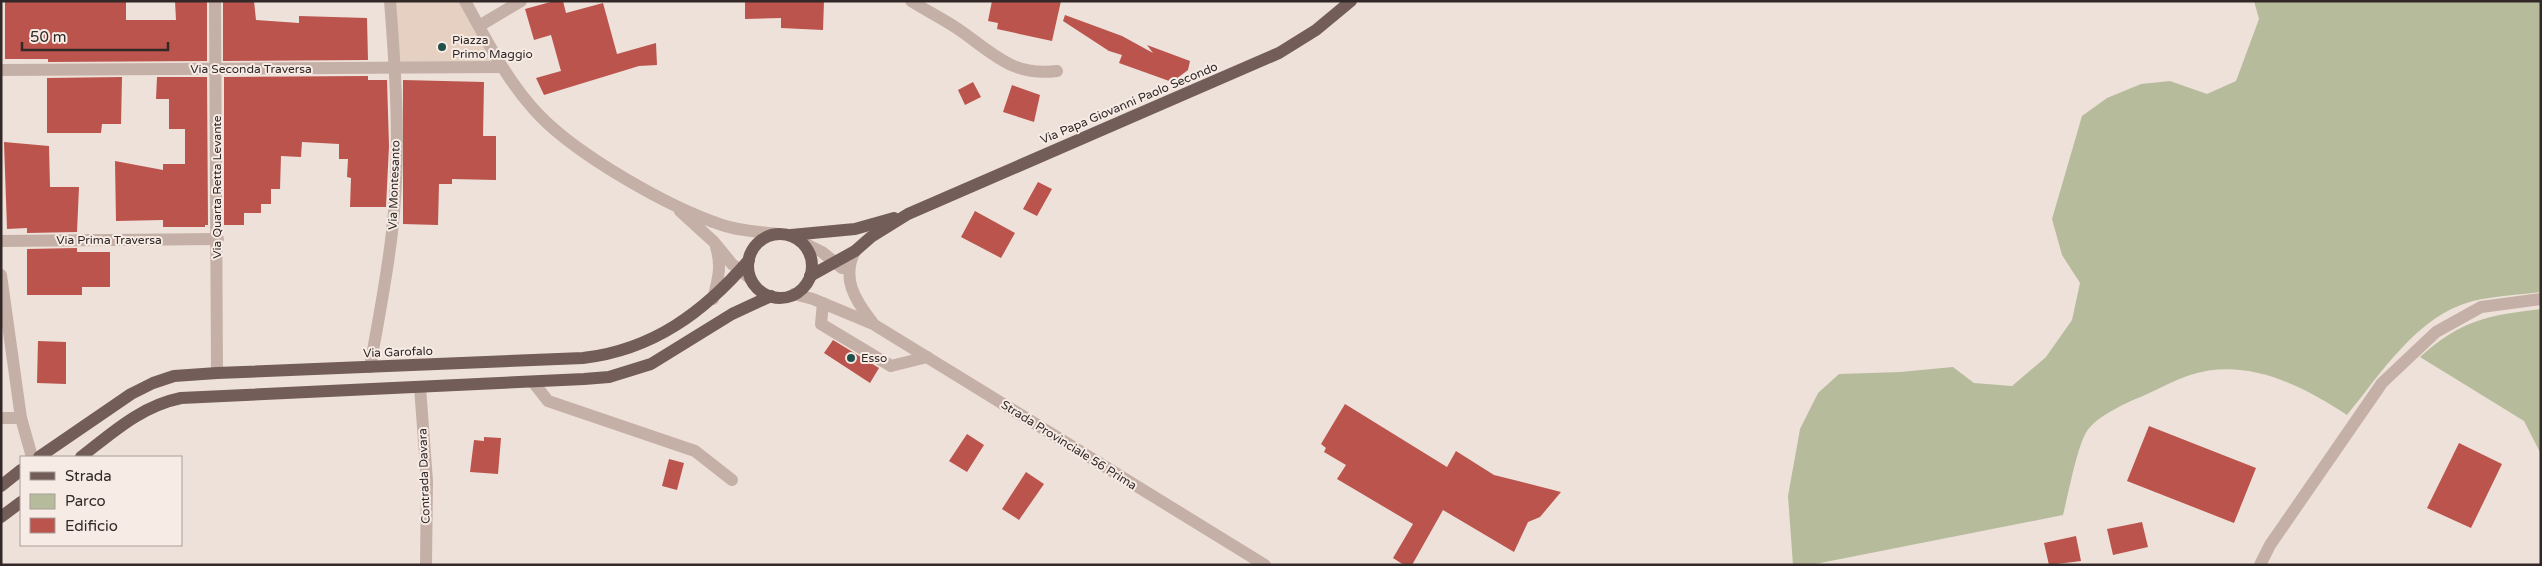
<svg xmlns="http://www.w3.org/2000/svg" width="2542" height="566" font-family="'Varela Round',sans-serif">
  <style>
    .green { fill: #b6bc9b }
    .plaza { fill: #e5d0c2 }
    .building { fill: #ba544c }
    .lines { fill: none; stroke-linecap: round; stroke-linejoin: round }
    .minor { stroke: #c5b0a7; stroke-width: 12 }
    .major { stroke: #735d59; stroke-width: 12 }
    .poi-dot { fill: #21504b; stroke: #f7ece5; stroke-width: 2 }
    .labels { text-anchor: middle; stroke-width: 4; stroke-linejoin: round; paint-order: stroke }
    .poi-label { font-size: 12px; fill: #322827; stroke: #f7ece5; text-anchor: start }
    .street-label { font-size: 12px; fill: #322827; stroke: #f7ece5 }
  </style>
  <rect width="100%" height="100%" fill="#eee1da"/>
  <g class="green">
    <path d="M2254,1h287v291c-23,3 -47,4 -68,9 -56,14 -92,73 -126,114 -46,-30 -100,-58 -157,-40 -15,5 -30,13 -45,20 -17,7 -47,20 -58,36 -10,15 -19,65 -24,84l-253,50h-17l-5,-69 12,-67 18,-36 21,-19 61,-2 53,-5 21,16 38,3 34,-29 26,-37 8,-37 -18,-28 -10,-36 30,-103 25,-18 34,-14 29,-3 37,13 29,-13 23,-62z"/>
    <path d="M2541,309v145l-17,-33 -104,-64c43,-38 66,-41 121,-48z"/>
  </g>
  <polygon class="plaza" points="390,1 465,1 501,67 395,68"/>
  <g class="building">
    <polygon points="5,1 126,1 126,20 176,20 175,1 207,1 207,61 48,62 48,59 5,59"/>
    <polygon points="223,1 254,1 256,20 299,23 299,16 367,18 368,60 223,61"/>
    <polygon points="554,1 563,1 566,13 603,3 617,54 656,43 657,65 639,66 544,95 536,78 561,71 551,35 534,40 525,9"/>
    <polygon points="745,1 824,1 823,30 781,28 781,18 745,19"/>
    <polygon points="992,1 1061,1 1052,41 997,29 998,23 988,21"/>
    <polygon points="1065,15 1122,36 1153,53 1147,45 1190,61 1188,70 1172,82 1119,63 1122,55 1109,51 1063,21"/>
    <polygon points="368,76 368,80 387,80 389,146 386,207 350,207 351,178 347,177 348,159 339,159 339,144 302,142 301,157 281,156 280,189 271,189 271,204 261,204 261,213 244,213 244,225 224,225 224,77"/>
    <polygon points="122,77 121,124 102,124 101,133 47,133 47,78"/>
    <polygon points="157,77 207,77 208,225 205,225 205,227 163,227 163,220 116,221 115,161 163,170 163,164 185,164 185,129 169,129 169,99 156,99"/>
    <polygon points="403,80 484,82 483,136 496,136 496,180 452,179 452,184 439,184 438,225 403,224"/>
    <polygon points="973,82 981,97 965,105 958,90"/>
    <polygon points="1012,85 1040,95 1034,122 1003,112"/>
    <polygon points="4,142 49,146 50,187 79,187 77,232 27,233 27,228 7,229"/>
    <polygon points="1038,182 1052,189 1037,216 1023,209"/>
    <polygon points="975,211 1015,233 1001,258 961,237"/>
    <polygon points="77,248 77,252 110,252 110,287 82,287 82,295 27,295 27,249"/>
    <polygon points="833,340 879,368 870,383 824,353"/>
    <polygon points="38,341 66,342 66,384 37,383"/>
    <polygon points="1345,404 1447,467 1456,451 1494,475 1561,492 1540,517 1528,522 1514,552 1443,510 1412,565 1404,565 1393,558 1413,524 1337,479 1346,465 1324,452 1326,448 1321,444"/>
    <polygon points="2149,426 2256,468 2234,523 2127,481"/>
    <polygon points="967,434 984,445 967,472 949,461"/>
    <polygon points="484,437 501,438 498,474 470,472 474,440 484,441"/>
    <polygon points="2459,443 2502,464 2471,528 2427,508"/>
    <polygon points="669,459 684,463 677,490 662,486"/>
    <polygon points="1026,472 1044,484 1019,520 1002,509"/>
    <polygon points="2142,522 2148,547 2113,555 2107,529"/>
    <polygon points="2076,536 2081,561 2049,565 2044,543"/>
  </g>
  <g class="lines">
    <g class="minor">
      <polyline points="215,1 217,373"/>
      <path d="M465,1c22,40 43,82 75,115 39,40 128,91 182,109 18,6 38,7 56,9"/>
      <path d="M911,1c16,10 32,18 47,28 34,23 54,48 99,42"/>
      <polyline points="479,26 521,1"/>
      <polyline points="1,70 501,67"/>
      <polyline points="680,211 714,242 732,264 751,279"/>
      <polyline points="1,241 218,239"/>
      <polyline points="802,242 822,252 842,268"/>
      <path d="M855,251c-14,27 0,49 17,71"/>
      <polyline points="1,275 21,418 32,457"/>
      <polyline points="794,294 813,299 873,324 1265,565"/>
      <path d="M713,299c5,-19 9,-33 3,-52"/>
      <polyline points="823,303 821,324 891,366 927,357"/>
      <path d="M370,367c8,-45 17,-90 22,-135 9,-76 4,-155 -2,-231"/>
      <polyline points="533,382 548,401 695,451 732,480"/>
      <polyline points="420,387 427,481 426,565"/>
      <polyline points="1,418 21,418"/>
      <polyline points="2260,565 2270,545 2382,383 2436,332 2481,307 2541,299"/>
    </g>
    <g class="major">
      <circle cx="780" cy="266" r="32"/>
      <polyline points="791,235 855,229 894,218"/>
      <polyline points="810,276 855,251 871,237 908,214 1279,53 1316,30 1351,1"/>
      <path d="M39,457l92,-63 22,-11 21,-7 43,-3 366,-15c70,-8 121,-46 166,-98"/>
      <path d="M81,457c31,-24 60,-51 100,-59l403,-19 25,-2 42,-13 81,-50 39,-18"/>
      <polyline points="1,486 21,470"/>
      <polyline points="1,517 21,502"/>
    </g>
  </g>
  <g class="poi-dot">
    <circle cx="442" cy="47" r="5"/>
    <circle cx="851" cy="358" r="5"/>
  </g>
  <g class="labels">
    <g class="poi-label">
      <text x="452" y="44">Piazza<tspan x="452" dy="14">Primo Maggio</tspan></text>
      <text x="861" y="362">Esso</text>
    </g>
    <g class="street-label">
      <text x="251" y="73">Via Seconda Traversa</text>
      <text transform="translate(1129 103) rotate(-23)" y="4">Via Papa Giovanni Paolo Secondo</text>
      <text transform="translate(394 185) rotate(-88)" y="4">Via Montesanto</text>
      <text transform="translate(217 187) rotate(-90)" y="4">Via Quarta Retta Levante</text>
      <text x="109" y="244">Via Prima Traversa</text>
      <text transform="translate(398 352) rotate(-2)" y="4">Via Garofalo</text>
      <text transform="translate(1069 445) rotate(32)" y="4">Strada Provinciale 56 Prima</text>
      <text transform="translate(424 476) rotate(-92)" y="4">Contrada Davara</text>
    </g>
  </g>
  <rect width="2542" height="566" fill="none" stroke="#322827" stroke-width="5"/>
  <rect x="20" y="456" width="162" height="90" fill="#f7ece5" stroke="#a89e99"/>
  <rect x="30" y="472" width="25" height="8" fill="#735d59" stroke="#a89e99"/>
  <text x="65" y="481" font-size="15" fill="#322827">Strada</text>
  <rect x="30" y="494" width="25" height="15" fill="#b6bc9b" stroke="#a89e99"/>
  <text x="65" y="506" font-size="15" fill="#322827">Parco</text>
  <rect x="30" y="518" width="25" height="15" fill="#ba544c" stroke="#a89e99"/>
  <text x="65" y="531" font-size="15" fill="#322827">Edificio</text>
  <path d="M22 42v8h146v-8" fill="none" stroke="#322827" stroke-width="2.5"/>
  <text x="30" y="42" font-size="15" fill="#322827" stroke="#f7ece5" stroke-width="4" paint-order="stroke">50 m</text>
</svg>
